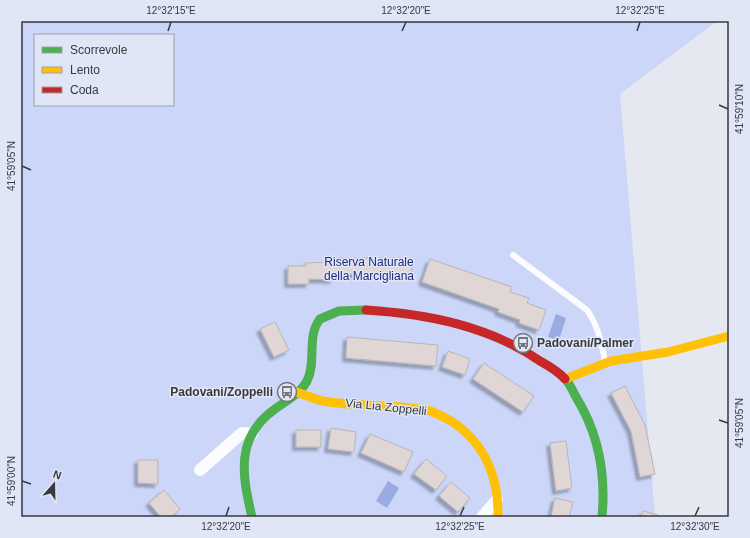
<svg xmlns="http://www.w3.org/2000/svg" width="750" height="538" font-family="Helvetica,sans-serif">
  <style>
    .green { fill: #cbd6f8; fill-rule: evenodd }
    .water { fill: #9aaae2 }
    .building { fill: #dfd6d5; stroke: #b7b5b7; filter: url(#shadow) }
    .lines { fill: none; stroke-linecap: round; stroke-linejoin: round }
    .lane { stroke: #fbfcfd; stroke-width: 6 }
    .street { stroke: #fbfcfd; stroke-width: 12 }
    .fast { stroke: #4caf50; stroke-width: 9 }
    .slow { stroke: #ffc107; stroke-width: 9 }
    .jam { stroke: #c62828; stroke-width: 9 }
    .ticks { fill: none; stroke: #37393f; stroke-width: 1.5 }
    .labels { text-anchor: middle; stroke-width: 3; stroke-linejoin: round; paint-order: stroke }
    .park-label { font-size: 12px; fill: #202b83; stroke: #e0e6f5 }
    .poi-label { font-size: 12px; font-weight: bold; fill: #37393f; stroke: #e0e6f5; text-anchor: start }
    .street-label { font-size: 12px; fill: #37393f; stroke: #e0e6f5 }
    .neatline { fill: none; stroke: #37393f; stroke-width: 1.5 }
    .ticks-label { font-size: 10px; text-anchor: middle; fill: #37393f }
  </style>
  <defs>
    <filter id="shadow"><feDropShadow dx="-3.5" dy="3.5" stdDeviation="1" flood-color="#0004"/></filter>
  </defs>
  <rect width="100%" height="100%" fill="#e5e8f0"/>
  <path class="green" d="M21,21h696l-97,73 35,423h-634zM35,35h138v70h-138z"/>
  <g class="water">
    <polygon points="556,314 566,318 559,340 548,337"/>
    <polygon points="388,481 399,488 387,508 376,501"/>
  </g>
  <g class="building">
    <polygon points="332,258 412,258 412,274 333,274 333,280 309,279 309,284 288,284 288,266 306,266 305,263 332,262"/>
    <polygon points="430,259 512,287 510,292 529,298 527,303 546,310 539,330 519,323 520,320 498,312 499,309 422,282"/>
    <polygon points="275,322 289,350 274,357 260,329"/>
    <polygon points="347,337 438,345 436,366 346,358"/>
    <polygon points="448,351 470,359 465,375 442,367"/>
    <polygon points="484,363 534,396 523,412 473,379"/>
    <polygon points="625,386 645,425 655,474 640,477 631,431 611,393"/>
    <polygon points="331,428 356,432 354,452 328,449"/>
    <rect x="296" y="430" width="25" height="17"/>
    <polygon points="370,434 413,452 404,472 361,453"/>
    <polygon points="566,441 572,488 556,491 550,443"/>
    <polygon points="426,459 447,476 436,490 414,474"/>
    <polygon points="138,460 158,460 158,484 138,483"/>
    <polygon points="451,482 470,498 458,512 439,496"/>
    <polygon points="164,490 180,509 171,517 161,517 149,503"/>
    <polygon points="555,498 573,502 569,517 551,517"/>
    <polygon points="643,511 658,515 657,517 641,517"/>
  </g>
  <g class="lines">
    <path class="lane" d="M513,255l74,55c11,16 15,33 18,53"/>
    <g class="street">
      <polyline points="200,470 242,433 252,434"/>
      <polyline points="482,517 497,500"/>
    </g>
    <g class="fast">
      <path d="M565,379c5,5 8,12 11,18 23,37 30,77 26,120"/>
      <path d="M252,517c-10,-42 -17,-80 23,-108 11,-8 25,-15 32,-28 10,-20 -1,-44 13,-62l19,-8 27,-1"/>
    </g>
    <g class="slow">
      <polyline points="565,379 611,361 668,352 729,336"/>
      <path d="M297,392c8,3 17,7 26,9 34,6 69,3 103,9 8,1 17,7 25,11 34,22 48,57 47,96"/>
    </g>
    <path class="jam" d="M366,310c62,4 123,16 174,51 9,5 18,10 25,18"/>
  </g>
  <path class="ticks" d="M168,31l3,-9M402,31l4,-9M637,31l3,-9M719,105l9,4M22,166l9,4M719,420l9,3M22,481l9,3M226,516l3,-9M460,516l4,-9M695,516l4,-9"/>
  <defs>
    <symbol id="bus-ring" viewBox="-11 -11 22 22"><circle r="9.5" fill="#e0e6f5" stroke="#74767d" stroke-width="1.5"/><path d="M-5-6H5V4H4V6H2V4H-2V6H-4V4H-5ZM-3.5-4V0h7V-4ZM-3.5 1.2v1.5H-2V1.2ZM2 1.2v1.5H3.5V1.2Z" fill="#74767d"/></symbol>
  </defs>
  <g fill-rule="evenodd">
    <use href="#bus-ring" x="512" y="332" width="22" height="22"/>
    <use href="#bus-ring" x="276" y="381" width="22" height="22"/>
  </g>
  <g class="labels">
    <g class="park-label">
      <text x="369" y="266">Riserva Naturale<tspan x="369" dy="14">della Marcigliana</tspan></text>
    </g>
    <g class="poi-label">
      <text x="537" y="347">Padovani/Palmer</text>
      <text x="273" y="396" text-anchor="end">Padovani/Zoppelli</text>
    </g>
    <g class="street-label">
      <text transform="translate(386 407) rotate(6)" y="4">Via Lia Zoppelli</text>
    </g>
  </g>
  <rect width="750" height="538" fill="none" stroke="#e0e6f5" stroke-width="44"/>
  <rect x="34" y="34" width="140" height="72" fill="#e0e6f5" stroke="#9ca1ac"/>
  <rect x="42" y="47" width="20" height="6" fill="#4caf50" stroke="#9ca1ac"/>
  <text x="70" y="54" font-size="12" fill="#37393f">Scorrevole</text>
  <rect x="42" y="67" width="20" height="6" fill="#ffc107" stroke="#9ca1ac"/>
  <text x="70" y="74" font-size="12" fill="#37393f">Lento</text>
  <rect x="42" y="87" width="20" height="6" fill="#c62828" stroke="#9ca1ac"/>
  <text x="70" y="94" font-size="12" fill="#37393f">Coda</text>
  <g transform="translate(54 484) rotate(20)" stroke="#e0e6f5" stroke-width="3" paint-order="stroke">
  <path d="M0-3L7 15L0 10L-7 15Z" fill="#37393f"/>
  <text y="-6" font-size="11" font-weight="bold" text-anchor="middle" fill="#37393f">N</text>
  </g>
  <rect x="22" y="22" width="706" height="494" class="neatline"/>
  <g class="ticks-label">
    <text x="171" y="14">12°32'15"E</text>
    <text x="406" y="14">12°32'20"E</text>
    <text x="640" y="14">12°32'25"E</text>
    <text transform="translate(739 109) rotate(-90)" y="4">41°59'10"N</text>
    <text transform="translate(11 166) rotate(-90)" y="4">41°59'05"N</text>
    <text transform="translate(739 423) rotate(-90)" y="4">41°59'05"N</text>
    <text transform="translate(11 481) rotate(-90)" y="4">41°59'00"N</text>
    <text x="226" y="530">12°32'20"E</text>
    <text x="460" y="530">12°32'25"E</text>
    <text x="695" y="530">12°32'30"E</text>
  </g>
</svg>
